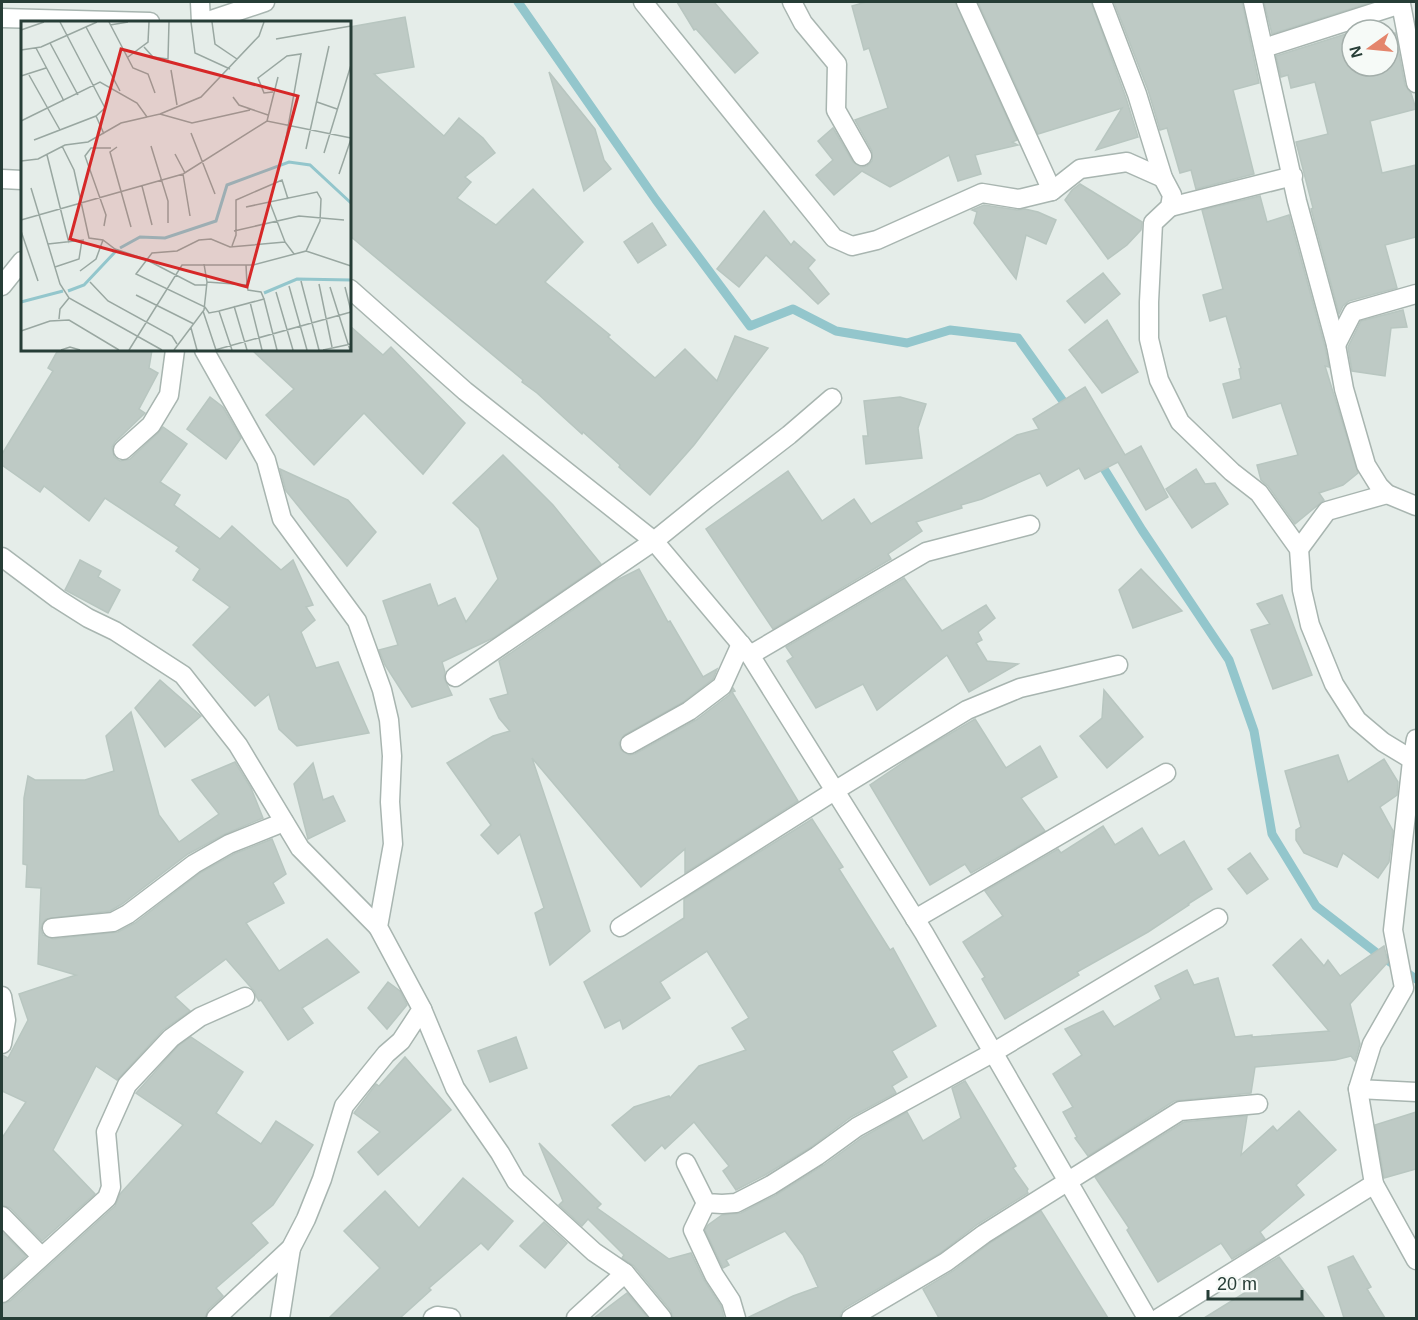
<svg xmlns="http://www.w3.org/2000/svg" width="1418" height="1320" font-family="Arial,sans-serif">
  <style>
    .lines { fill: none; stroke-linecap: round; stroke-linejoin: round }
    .stream { stroke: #93c6cc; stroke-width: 9 }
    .building { fill: #becac5; stroke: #b8c6c0; stroke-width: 1.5 }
    .minor-casing { stroke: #a8b5b0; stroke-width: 21 }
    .tertiary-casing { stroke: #a8b5b0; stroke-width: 21 }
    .minor { stroke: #fff; stroke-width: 18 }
    .tertiary { stroke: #fff; stroke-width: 18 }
    .inset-river { fill: none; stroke: #93c6cc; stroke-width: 3 }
    .inset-road { fill: none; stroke: #99a7a1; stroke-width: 1.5 }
    .view { fill: #d62828; fill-opacity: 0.15; stroke: #d62828; stroke-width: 3 }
    .inset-edge { fill: none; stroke: #263d36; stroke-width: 3 }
  </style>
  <rect width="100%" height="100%" fill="#e5ede9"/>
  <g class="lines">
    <g class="stream">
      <polyline points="518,2 656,200 750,326 793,309 836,331 907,343 950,330 1018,338 1070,411"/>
      <polyline points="1098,459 1142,530 1229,660 1254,731 1272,834 1316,906 1378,954 1416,979"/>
    </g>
  </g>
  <g class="building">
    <polygon points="677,2 714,2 758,53 735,73 696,29 694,30"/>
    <polygon points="866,2 955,2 1017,140 1012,142 1018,145 975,155 981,174 958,181 949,155 890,187 862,171 834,195 816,175 833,160 818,141 833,128 853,162 861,167 867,166 872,161 872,151 855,120 888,108 869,48 864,50 852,6"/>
    <polygon points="978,2 1091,2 1126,98 1138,137 1096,150 1122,108 1038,134"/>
    <polygon points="1114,2 1242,2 1259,83 1233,90 1254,174 1196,189 1191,170 1180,173 1167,128 1160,130 1148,90"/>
    <polygon points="1264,2 1372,2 1272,34"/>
    <polygon points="405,17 414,67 374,74 444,136 459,118 483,138 495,153 465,177 471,182 457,198 496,225 533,189 583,242 545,282 610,335 608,337 655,378 685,349 717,381 735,336 768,348 694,445 650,495 619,467 620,465 583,432 582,434 537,393 522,382 523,380 350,236 350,27"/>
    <polygon points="1352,32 1352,66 1388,66 1388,35 1395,33 1405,85 1411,93 1416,109 1370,121 1382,173 1416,165 1416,237 1385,245 1397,288 1349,301 1343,306 1339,314 1311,209 1313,208 1296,142 1328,134 1315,82 1291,88 1288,75 1281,77 1276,56"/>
    <polygon points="549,72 595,129 604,160 611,169 584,191"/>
    <polygon points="1080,184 1142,222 1141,230 1127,245 1108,259 1065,200 1072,190"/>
    <polygon points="1260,196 1267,222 1289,215 1325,347 1329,367 1325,366 1358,473 1343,485 1319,493 1324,500 1295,524 1268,486 1261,480 1257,465 1298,455 1281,403 1233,418 1223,384 1241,379 1239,369 1241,368 1226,316 1210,321 1203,295 1223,289 1202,210"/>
    <polygon points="984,205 1017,210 1025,209 1038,212 1056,220 1046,244 1026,235 1016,279 974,223 977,212 972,210"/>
    <polygon points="764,211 791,245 794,241 815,260 808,268 829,294 818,304 766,255 739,287 717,269"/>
    <polygon points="652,223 666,245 638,263 624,242"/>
    <polygon points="1103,273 1120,294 1085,323 1067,301"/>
    <polygon points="1403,310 1407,327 1391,328 1385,376 1352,371 1348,347 1361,321"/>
    <polygon points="1107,320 1138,372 1102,393 1069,350"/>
    <polygon points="350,326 383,355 391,347 465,423 423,474 364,413 314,465 266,415 294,389 252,350 350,350"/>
    <polygon points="58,350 152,350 149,368 158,373 139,409 145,413 115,442 112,447 114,457 120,461 130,459 158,433 163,427 187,444 160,482 180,495 174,505 220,539 232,526 281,570 293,560 313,605 306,607 315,620 301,632 316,668 338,662 369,733 297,746 279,729 269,694 255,706 193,645 230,607 193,580 200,569 176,551 179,547 105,498 89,521 44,486 40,492 2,465 2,454 53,371 48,368"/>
    <polygon points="1085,387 1125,455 1141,446 1168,497 1146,510 1118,462 1085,479 1079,468 1047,486 1040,473 982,499 961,505 962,508 916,522 922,531 888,554 891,559 773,629 706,529 788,471 822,521 854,499 871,524 1017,435 1039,429 1033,419"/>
    <polygon points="210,397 223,407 241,438 226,459 187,429"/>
    <polygon points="900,397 926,404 918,428 922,458 866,464 863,436 868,436 864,401"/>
    <polygon points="503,455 553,505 601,564 493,638 442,662 445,672 444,678 452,695 412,707 385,665 379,650 398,645 383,601 430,584 438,606 455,598 466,622 498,579 479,528 453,503"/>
    <polygon points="280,469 348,500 376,532 347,566 286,491"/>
    <polygon points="1196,469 1205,484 1215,483 1228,504 1192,528 1166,489"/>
    <polygon points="80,560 101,571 98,577 120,590 108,613 65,590"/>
    <polygon points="639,569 668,622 670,621 703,677 717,669 713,679 683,702 624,735 619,743 621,750 629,755 635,754 696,720 729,695 733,688 735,691 732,692 798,801 685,873 685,849 641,887 532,758 590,931 550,965 535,913 544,908 520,834 498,854 481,835 491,825 447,763 493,736 510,731 499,718 490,699 508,694 499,661 615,581"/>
    <polygon points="1141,569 1182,611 1133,628 1119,590"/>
    <polygon points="904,578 942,631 986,605 995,618 978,632 982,640 976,643 987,661 1018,664 969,692 947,655 877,710 863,684 816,708 787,661 793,657 786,647"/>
    <polygon points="1282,595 1312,675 1273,689 1251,630 1270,624 1257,604"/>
    <polygon points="160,680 201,716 165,747 135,708"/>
    <polygon points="1104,690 1143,737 1107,768 1080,736 1102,718"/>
    <polygon points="131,712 159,815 179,842 219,814 192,780 235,762 251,788 263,818 225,834 188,854 122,904 110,911 46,919 42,924 41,930 43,935 53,939 118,932 135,923 200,873 234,854 272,839 286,874 273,883 284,903 246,923 279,971 327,939 359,972 302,1008 313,1023 288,1040 261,1000 259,1001 256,996 255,992 226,959 175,997 190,1011 163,1030 117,1080 96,1066 53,1150 95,1194 42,1241 10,1208 2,1205 2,1138 26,1102 2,1091 2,1055 8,1058 28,1020 19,994 76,975 38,964 41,888 26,887 27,865 23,864 24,798 28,776 35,780 85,780 114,771 106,736"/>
    <polygon points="975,719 1006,768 1040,746 1057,777 1021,798 1045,831 971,873 965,864 930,885 870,785 917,753"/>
    <polygon points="1338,755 1348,782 1384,759 1398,782 1397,795 1380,807 1393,831 1389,862 1378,878 1343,853 1337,867 1304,853 1296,840 1296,830 1301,827 1285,771"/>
    <polygon points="313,763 323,800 333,796 345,821 308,839 294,784"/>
    <polygon points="812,819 843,867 839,869 890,950 893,948 936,1026 892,1051 907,1077 892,1086 896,1093 851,1117 811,1147 765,1175 736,1190 723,1171 729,1166 694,1122 665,1149 662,1145 645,1161 612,1125 634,1107 669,1096 670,1098 699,1066 746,1050 732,1028 749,1018 707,951 660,982 670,998 623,1029 620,1020 605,1028 584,982 684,918 684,899"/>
    <polygon points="1103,826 1115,845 1142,828 1159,856 1184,841 1212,889 1188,904 1189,905 1148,932 1077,972 1079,975 1005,1019 982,979 985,977 963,942 1003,916 985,891 1058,849 1061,853"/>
    <polygon points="1250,853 1268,879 1247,894 1228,869"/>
    <polygon points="1301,939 1324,966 1328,960 1340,976 1384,946 1388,962 1350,1004 1360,1044 1355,1061 1351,1056 1335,1060 1255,1067 1251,1093 1174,1101 1088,1156 1075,1138 1077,1137 1063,1112 1073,1107 1053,1074 1082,1055 1065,1029 1103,1011 1114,1027 1161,999 1155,986 1187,970 1194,985 1218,978 1235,1037 1252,1035 1252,1037 1329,1031 1273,965"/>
    <polygon points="388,982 400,991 407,1005 387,1029 368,1008"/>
    <polygon points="191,1037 243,1072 216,1113 261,1144 276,1121 313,1145 273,1205 251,1223 268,1243 216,1288 223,1296 208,1310 205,1318 2,1318 2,1304 10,1301 115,1206 120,1194 183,1125 136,1093 178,1046"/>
    <polygon points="516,1037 527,1068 490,1082 478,1051"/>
    <polygon points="405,1057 451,1110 378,1175 358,1152 380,1132 354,1113 376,1084 379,1086"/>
    <polygon points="965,1081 1016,1166 1013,1168 1028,1189 1027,1191 1028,1193 978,1224 940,1253 845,1308 841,1313 840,1318 747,1318 793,1296 818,1287 803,1255 785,1231 726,1260 729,1265 723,1268 705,1230 708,1225 722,1215 741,1213 776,1195 824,1165 863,1137 907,1112 923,1141 961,1118 952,1088"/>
    <polygon points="1299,1111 1336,1150 1296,1185 1304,1195 1260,1232 1265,1239 1232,1259 1221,1243 1158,1282 1127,1230 1129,1228 1095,1177 1184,1122 1247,1116 1241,1155 1273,1126 1277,1131"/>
    <polygon points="1416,1112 1416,1169 1384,1178 1375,1125"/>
    <polygon points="539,1143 601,1204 597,1208 669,1259 691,1253 704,1280 721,1306 724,1318 673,1318 671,1311 634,1266 622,1258 624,1255 588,1219 582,1226 559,1205 563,1201"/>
    <polygon points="463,1178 513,1221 488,1250 481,1243 429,1288 431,1290 400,1318 329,1318 380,1268 344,1231 385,1191 419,1228"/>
    <polygon points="1041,1211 1108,1318 939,1318 923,1289 953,1271 990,1243"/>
    <polygon points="544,1222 567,1243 545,1268 520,1246"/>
    <polygon points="2,1232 26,1256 2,1278"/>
    <polygon points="1353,1256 1371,1287 1367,1289 1385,1318 1344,1318 1328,1267"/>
    <polygon points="1279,1257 1325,1318 1204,1318 1251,1289 1244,1278"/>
    <polygon points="627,1293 648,1318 594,1318"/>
  </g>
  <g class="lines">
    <defs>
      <g id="minor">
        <polyline points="643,2 834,238 852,246 877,240 982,193 1019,199 1052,191 1080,169 1127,162 1163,178"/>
        <polyline points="792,2 803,23 837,64 836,110 862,156"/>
        <polyline points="966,2 1052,191"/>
        <polyline points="1102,2 1137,94 1163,178 1172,195 1170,207 1153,223 1149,302 1149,339 1159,380 1180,422 1232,472 1259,493 1299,549 1302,590 1310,625 1334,684 1357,720 1383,742 1416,762"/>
        <polyline points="1253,2 1297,201 1336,345 1344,389 1366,465 1379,486 1387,494 1416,506"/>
        <polyline points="2,18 150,22"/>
        <polyline points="205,22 265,2"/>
        <polyline points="1264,48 1401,4 1416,83"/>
        <polyline points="2,179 22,180"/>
        <polyline points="1170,207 1293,176"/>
        <polyline points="2,286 22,261"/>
        <polyline points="1336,345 1353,312 1416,294"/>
        <polyline points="204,350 266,460 282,519 357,621 382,690 389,720 392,756 390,802 393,844 378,927 422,1009 401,1041 386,1054 344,1106 322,1179 306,1219 291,1248 216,1318"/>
        <polyline points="123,450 151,425 169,395 175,350"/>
        <polyline points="1299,549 1327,511 1387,494"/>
        <polyline points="2,557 58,599 88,618 115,631 183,675 238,745 300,848 378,927"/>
        <polyline points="750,655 926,552 1030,525"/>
        <polyline points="455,677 654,541 706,499 789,435 832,398"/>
        <polyline points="630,744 689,711 722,686 741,644"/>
        <polyline points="915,919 1166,773"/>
        <polyline points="620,927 836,790 967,710 1020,688 1118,665"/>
        <polyline points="52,928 113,922 128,914 194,864 229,844 284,822"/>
        <polyline points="2,996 6,1020 2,1044"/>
        <polyline points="422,1009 455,1088 500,1153 516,1181 594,1252 625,1273 662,1318"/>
        <polyline points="1358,1089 1416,1092"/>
        <polyline points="686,1163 706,1203 722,1204 736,1203 771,1185 817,1156 857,1127 994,1052 1218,918"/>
        <polyline points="1374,1184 1416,1260"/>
        <polyline points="706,1203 693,1230 714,1275 731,1301 736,1318"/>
        <polyline points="2,1216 41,1256"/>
        <polyline points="2,1293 107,1198 111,1187 106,1132 127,1085 171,1038 200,1017 245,997"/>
        <polyline points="280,1318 291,1248"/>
        <polyline points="433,1318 437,1316 451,1318"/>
        <polyline points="576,1318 625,1273"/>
        <polyline points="851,1318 946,1262 984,1234 1180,1111 1258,1104"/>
        <polyline points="1159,1318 1374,1184 1358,1089 1372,1044 1404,988 1393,930 1412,761 1416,739"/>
      </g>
      <g id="tertiary">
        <polyline points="200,2 201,22"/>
        <polyline points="350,289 465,391 654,541 750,655 924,933 1147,1318"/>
      </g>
    </defs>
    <use href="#minor" class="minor-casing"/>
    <use href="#tertiary" class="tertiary-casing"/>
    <use href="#minor" class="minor"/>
    <use href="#tertiary" class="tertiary"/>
  </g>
  <g transform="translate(21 21)">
    <rect width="330" height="330" fill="#e5ede9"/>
    <path class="inset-river" d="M99,227l20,-11 25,1 51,-17 11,-36 62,-23 21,3 41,38M47,270l16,-6 32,-34M243,272l33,-14 54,1M0,281l42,-11"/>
    <path class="inset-road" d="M88,1l24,46 15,6 7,19M170,1l4,31 35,16M191,1l3,22 22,15M89,4l18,-3M65,6l34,64M0,9l23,-8M255,18l75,-13M29,22l28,52M123,26l9,10 15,2 1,-37M15,27l28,53M0,29l20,-3 56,-25M107,36l20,-15 1,-20M150,49l6,35M8,54l31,55M0,55l25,-8M252,71l-9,1 -6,-15 29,-22 14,-2 -17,96M212,76l6,8 29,10M296,81l20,7M139,93l41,-17 58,-61 5,-14M75,95l8,18M0,100l79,-39 37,21 10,14 13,-3 32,9 58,-13M246,100l11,-44M170,112l24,61M13,119l62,-24 9,-8 -45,-86M41,125l12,24 15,68 14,2 12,9 30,10 50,26h12M130,125l17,55v22M96,126l-7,5 21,75M285,128l23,-103M303,132l27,-88M154,133l10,19M26,134l22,88M0,140l17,-2 27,-14 23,-3 33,-19 26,-6M162,153l7,42M318,153l12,-35M121,165l10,39M10,167l29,96 9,14 93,52M249,182l15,39 9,12M0,199l162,-46 84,-53 84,17M83,205l2,-11 -21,-59 6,-8h20M0,210l17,50M213,210l65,-15 45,4M27,223l36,-4M211,225l4,-11v-35l46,-20 6,19M285,230l45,15M34,246l24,-8 3,-19M59,250l16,-12 7,-19M280,260l18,69M69,261l18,19 64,35 5,8M186,261l40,3 -1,-20M298,263l13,63M268,265l18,64M309,266l20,63M324,266l6,24M255,271l17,58M115,274l58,29M243,278l13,51M229,281l12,48M213,285l13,44M182,290l13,39M198,290l45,-12 -3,-7 -13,-2 -1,-5M38,298l1,-10 9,-11M170,307l6,22M0,310l29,-10 19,-1 50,30M40,329l9,-3 10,3M108,329l53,-85h71l53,-14 14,-30 1,-22 -4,-7 -71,15M153,329l30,-40 3,-28 -3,-18M194,329l136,-38M211,329l-13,-39 -10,2 -4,-6 -69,-33 16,-21 25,-2 22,-11 12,-1 19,8 55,-5M302,329l28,-6"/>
    <path class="view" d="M100,28l177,47 -51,191 -177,-48z"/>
    <rect width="330" height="330" class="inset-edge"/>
  </g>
  <rect width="1418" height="1320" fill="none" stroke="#263d36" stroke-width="6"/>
  <g transform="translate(1370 48) rotate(255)"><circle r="28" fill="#f6faf7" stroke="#a3aeaa" stroke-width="1.5"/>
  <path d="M0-4.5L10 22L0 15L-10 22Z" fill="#e4856c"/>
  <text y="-9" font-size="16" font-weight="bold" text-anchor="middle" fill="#263d36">N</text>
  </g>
  <path d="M1208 1290v9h94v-9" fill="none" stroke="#263d36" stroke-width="3"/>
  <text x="1217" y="1290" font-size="18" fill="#263d36" stroke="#f6faf7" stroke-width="4.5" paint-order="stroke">20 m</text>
</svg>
